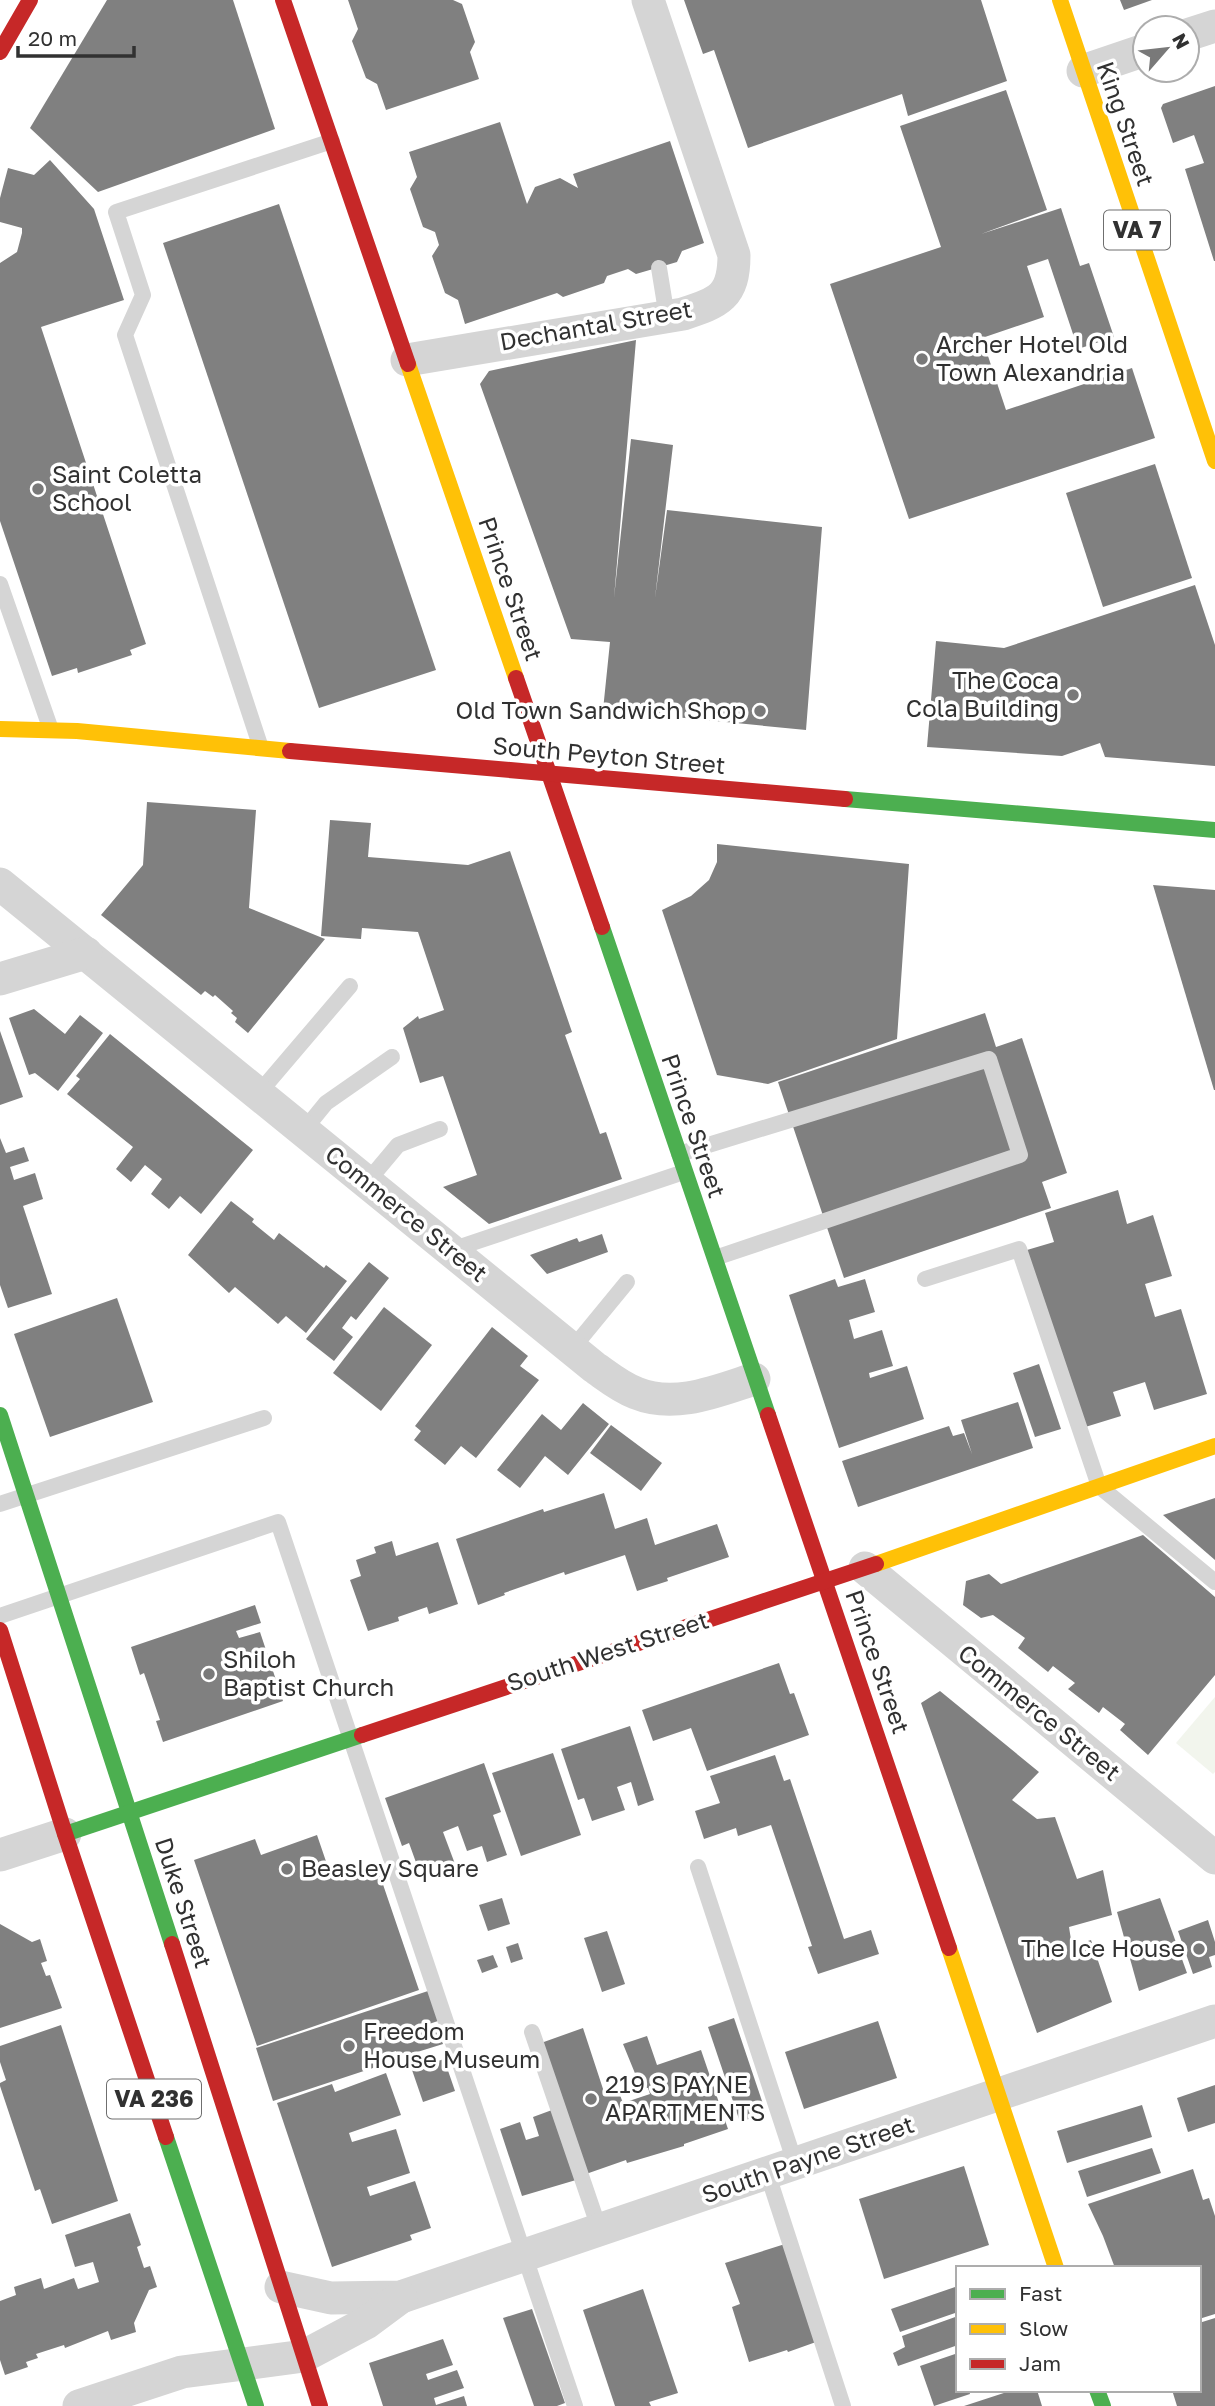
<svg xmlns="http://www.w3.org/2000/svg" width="1215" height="2406" font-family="'Golos Text',sans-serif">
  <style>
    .green { fill: #f2f5ed }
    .building { fill: #808080 }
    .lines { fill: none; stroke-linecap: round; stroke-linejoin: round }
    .lane { stroke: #d5d5d5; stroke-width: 16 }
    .street { stroke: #d5d5d5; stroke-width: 33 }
    .fast { stroke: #4caf50; stroke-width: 16 }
    .slow { stroke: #ffc107; stroke-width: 16 }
    .jam { stroke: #c62828; stroke-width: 16 }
    .poi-dot { fill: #797979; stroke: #fff; stroke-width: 2.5 }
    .labels { text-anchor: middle; stroke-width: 7; stroke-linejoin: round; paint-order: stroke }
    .shield { fill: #fff; stroke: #6f6f6f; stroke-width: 2 }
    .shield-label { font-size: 23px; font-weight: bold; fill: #313131 }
    .street-label { font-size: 24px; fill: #313131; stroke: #fff }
    .poi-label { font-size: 24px; fill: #313131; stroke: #fff; text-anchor: start }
  </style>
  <rect width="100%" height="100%" fill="#fff"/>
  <polygon class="green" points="1215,1697 1215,1772 1213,1774 1176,1743"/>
  <g class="building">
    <polygon points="107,0 233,0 275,129 98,192 30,128"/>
    <polygon points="348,0 453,0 462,4 475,42 470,52 479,79 386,110 377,84 366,78 352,41 358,29"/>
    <polygon points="684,0 981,0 1007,81 908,116 902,94 748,148 714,50 703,54"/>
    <polygon points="1120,0 1152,0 1124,10"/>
    <polygon points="1215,86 1215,261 1214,261 1185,169 1204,163 1194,135 1173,143 1161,108 1163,104"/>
    <polygon points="1006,90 1047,210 981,234 1061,208 1080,266 1089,263 1114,337 1078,349 1048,259 1027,266 1044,317 982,338 1006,410 1132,368 1155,438 909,519 830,284 941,247 900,126"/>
    <polygon points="500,122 527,204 535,187 560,178 578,188 573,174 670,141 704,243 682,251 677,262 636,274 628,269 607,276 604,283 563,297 557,293 465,324 458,300 445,293 432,256 439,245 435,232 423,227 410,189 417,177 409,152"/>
    <polygon points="50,160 94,209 124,300 41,327 146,644 130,650 132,655 78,673 77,668 52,676 0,521 0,263 17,252 22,233 22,228 0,222 0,198 8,168 34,175"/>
    <polygon points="279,204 436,670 319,708 163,243"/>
    <polygon points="636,340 614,598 631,439 673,445 655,598 667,510 822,527 806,730 603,710 610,642 571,639 480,384 489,371"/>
    <polygon points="1155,464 1192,578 1103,607 1066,493"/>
    <polygon points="1195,585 1215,645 1215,766 1105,757 1100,743 1062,756 927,747 936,641 1004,648"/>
    <polygon points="147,802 256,810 249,908 325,939 248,1033 235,1022 237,1018 231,1013 233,1011 215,995 213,997 205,991 201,995 101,915 143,865"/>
    <polygon points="330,820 371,823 368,857 468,865 510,851 572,1032 565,1035 600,1134 606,1132 622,1179 489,1224 443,1187 477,1175 443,1076 420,1083 403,1028 418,1016 419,1019 444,1010 418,932 362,928 361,939 321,936"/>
    <polygon points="717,844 909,864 897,1039 768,1084 717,1075 662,910 691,896 709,880 717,862"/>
    <polygon points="1153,885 1215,890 1215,1090 1214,1090"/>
    <polygon points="34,1009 65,1034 80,1015 103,1033 58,1091 35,1073 29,1075 9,1018"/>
    <polygon points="985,1013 996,1047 1022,1038 1067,1173 1042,1182 1051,1208 844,1278 778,1082"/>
    <polygon points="0,1031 23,1097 0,1105"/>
    <polygon points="110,1034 253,1150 201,1214 180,1196 169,1209 151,1194 162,1179 145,1165 131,1182 116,1169 133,1147 67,1094 80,1079 76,1076"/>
    <polygon points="0,1138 6,1153 24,1147 29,1161 10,1167 14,1180 35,1173 43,1199 23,1206 52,1294 8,1308 0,1285"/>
    <polygon points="1118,1190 1127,1224 1153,1215 1172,1276 1145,1284 1155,1317 1181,1309 1207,1394 1154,1410 1145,1382 1113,1392 1121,1416 1082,1428 1027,1250 1054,1242 1045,1213"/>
    <polygon points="231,1201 254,1219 252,1222 274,1240 279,1233 324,1268 326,1265 347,1281 306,1333 286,1316 278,1324 235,1287 229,1293 188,1255"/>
    <polygon points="602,1234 608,1252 547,1274 530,1255 577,1238 579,1242"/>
    <polygon points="369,1262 389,1278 356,1320 351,1316 342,1328 353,1337 334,1361 306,1339"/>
    <polygon points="835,1279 838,1287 865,1279 875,1312 849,1320 854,1339 882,1330 893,1366 869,1373 870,1378 907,1366 924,1419 839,1448 789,1295"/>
    <polygon points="117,1298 153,1402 50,1437 14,1334"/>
    <polygon points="384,1307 432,1345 381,1411 333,1373"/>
    <polygon points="492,1327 528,1356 520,1366 539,1380 476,1458 461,1446 445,1465 414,1440 421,1431 415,1426"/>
    <polygon points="1039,1364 1061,1429 1035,1437 1013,1373"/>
    <polygon points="1018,1402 1033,1448 858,1507 842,1461 949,1426 953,1436 964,1433 972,1454 961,1420"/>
    <polygon points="583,1403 609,1424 568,1475 545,1456 520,1488 497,1470 542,1414 561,1430"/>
    <polygon points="611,1425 662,1463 641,1491 590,1453"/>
    <polygon points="604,1493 615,1529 647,1518 655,1545 717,1524 729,1557 667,1578 668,1581 637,1591 625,1555 565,1575 564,1572 504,1593 505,1595 478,1605 456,1539 543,1509 544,1512"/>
    <polygon points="1215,1498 1215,1560 1163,1515"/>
    <polygon points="1143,1535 1215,1597 1215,1675 1148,1755 1120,1730 1125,1724 1103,1707 1099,1713 1068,1689 1075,1683 1053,1666 1048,1672 1018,1648 1025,1638 993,1615 981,1618 963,1605 966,1581 989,1574 1001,1584"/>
    <polygon points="392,1541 396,1556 438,1542 458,1604 429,1614 427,1607 398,1617 399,1621 368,1631 350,1580 361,1576 356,1560 376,1553 374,1547"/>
    <polygon points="255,1605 261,1623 236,1631 239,1638 260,1632 283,1701 163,1742 156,1721 160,1720 144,1673 140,1675 131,1647"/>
    <polygon points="779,1663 790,1694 794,1693 809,1735 707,1771 691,1728 653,1741 642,1710"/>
    <polygon points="940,1691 1039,1772 1012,1800 1037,1819 1055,1817 1077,1879 1103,1870 1112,1915 1069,1927 1072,1946 1091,1940 1112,2002 1037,2033 921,1703"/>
    <polygon points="630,1726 654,1800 638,1806 631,1782 617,1787 625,1810 592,1821 584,1798 578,1800 561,1749"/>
    <polygon points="553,1753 581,1835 521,1856 492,1773"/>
    <polygon points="775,1755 784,1781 790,1779 844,1939 871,1930 879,1954 818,1974 808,1947 812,1946 771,1825 738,1836 736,1828 704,1839 695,1811 720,1803 710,1776"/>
    <polygon points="484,1763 501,1812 493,1815 507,1855 487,1862 482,1846 467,1851 458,1826 443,1832 458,1872 438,1879 432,1863 418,1868 409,1843 402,1846 385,1798"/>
    <polygon points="317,1835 331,1876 375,1861 419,1990 257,2046 194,1860 255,1839 261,1855"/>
    <polygon points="502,1898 510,1924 488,1931 479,1905"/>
    <polygon points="1160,1898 1187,1973 1139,1991 1117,1912"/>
    <polygon points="1208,1920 1215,1942 1215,1955 1209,1957 1212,1967 1193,1974 1178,1931"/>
    <polygon points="0,1924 32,1942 40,1939 47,1961 41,1963 46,1976 50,1975 62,2008 0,2028"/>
    <polygon points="607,1931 625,1984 602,1992 584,1938"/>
    <polygon points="518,1943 523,1959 511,1963 506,1947"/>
    <polygon points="493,1955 498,1967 482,1973 477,1960"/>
    <polygon points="428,1991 438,2021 426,2025 428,2031 438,2028 443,2044 398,2058 396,2051 379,2056 382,2065 273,2101 256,2048"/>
    <polygon points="734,2018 766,2113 740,2122 708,2027"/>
    <polygon points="878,2021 897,2078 804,2109 785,2052"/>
    <polygon points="61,2025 118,2201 52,2224 40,2189 35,2191 0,2086 0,2083 6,2080 0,2062 0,2046"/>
    <polygon points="583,2028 605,2095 618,2090 623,2103 650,2094 648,2088 641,2088 623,2044 647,2036 657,2065 701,2050 728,2129 684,2144 684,2146 627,2163 626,2160 586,2174 541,2043"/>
    <polygon points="444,2059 455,2091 423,2102 412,2070"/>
    <polygon points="386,2073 401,2115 349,2133 352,2142 396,2129 410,2173 367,2187 370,2196 415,2181 431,2228 410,2235 412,2240 332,2267 277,2103 332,2084 335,2092"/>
    <polygon points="1215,2085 1215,2123 1188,2132 1177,2098"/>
    <polygon points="1142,2105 1152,2137 1067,2163 1057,2131"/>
    <polygon points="552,2110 576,2180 522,2196 500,2129 520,2122 526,2140 539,2136 533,2117"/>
    <polygon points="1152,2148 1161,2173 1087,2197 1078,2171"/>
    <polygon points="964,2166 989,2245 884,2279 859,2199"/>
    <polygon points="1193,2169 1203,2200 1209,2198 1215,2216 1215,2314 1199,2319 1199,2268 1115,2268 1103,2236 1088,2204"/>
    <polygon points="130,2213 141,2245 137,2247 144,2268 150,2266 157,2287 149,2290 134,2323 136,2332 111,2340 108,2331 65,2348 64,2345 36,2354 38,2358 26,2362 28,2367 5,2375 0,2360 0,2301 16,2295 14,2287 41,2278 44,2289 74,2278 78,2289 99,2282 93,2262 75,2267 65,2235"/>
    <polygon points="785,2244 816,2342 788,2352 787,2350 749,2362 732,2307 740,2304 725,2263"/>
    <polygon points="958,2286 958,2312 900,2332 891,2309"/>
    <polygon points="643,2289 678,2393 649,2402 651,2406 615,2406 583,2310"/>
    <polygon points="532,2309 565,2403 557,2406 534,2406 503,2318"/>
    <polygon points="958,2316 958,2345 898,2366 893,2353 905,2347 902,2336"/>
    <polygon points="1215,2318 1215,2406 1177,2406 1172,2390 1199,2390 1199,2323"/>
    <polygon points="443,2339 453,2365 426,2374 428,2380 457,2370 464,2388 434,2398 436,2405 464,2396 467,2406 383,2406 369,2363"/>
    <polygon points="958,2353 958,2390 969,2390 970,2394 934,2406 920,2366"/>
    <polygon points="1013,2390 1037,2390 1042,2406 964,2406"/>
  </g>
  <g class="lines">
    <g class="lane">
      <polyline points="659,268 667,317"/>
      <polyline points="0,584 51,730"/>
      <polyline points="261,748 125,335 143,295 116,212 332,141"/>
      <polyline points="258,1094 350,986"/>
      <polyline points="304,1130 326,1103 392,1057"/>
      <polyline points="679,1154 989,1059 1020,1155 715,1258"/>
      <polyline points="367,1182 398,1145 440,1129"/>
      <polyline points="451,1250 684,1172"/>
      <polyline points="925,1279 1019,1249 1099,1486 1215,1582"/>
      <polyline points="572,1349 627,1282"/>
      <polyline points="0,1504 264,1418"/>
      <polyline points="0,1616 278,1522 575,2406"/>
      <polyline points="698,1867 795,2163"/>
      <polyline points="532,2032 600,2231"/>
      <polyline points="767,2172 843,2406"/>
    </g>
    <g class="street">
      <polyline points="1187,35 1215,26"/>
      <polyline points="1083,71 1145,50"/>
      <path d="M407,360l276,-46c36,-12 51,-17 51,-59l-86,-255"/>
      <path d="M0,884l594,483c13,9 26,20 42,26 39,16 81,-2 118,-14"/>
      <polyline points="0,979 86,953"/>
      <polyline points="865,1568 1215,1858"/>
      <polyline points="0,1855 65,1834"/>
      <polyline points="281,2287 331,2298 401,2297 1215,2021"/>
      <polyline points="79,2406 182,2372 304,2356 366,2323 401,2297"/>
    </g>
    <g class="fast">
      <polyline points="845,799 1215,830"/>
      <polyline points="602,927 768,1415"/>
      <polyline points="0,1415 172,1944"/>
      <polyline points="65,1834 362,1735"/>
      <polyline points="166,2137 256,2406"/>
      <polyline points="1097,2390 1103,2406"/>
    </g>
    <g class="slow">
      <polyline points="1060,0 1215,461"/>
      <polyline points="408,364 516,678"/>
      <polyline points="0,729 77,731 290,751"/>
      <polyline points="876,1564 1215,1446"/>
      <polyline points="949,1948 1056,2268"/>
    </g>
    <g class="jam">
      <polyline points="283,0 408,364"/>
      <polyline points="0,52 30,0"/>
      <polyline points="516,678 602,927"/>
      <polyline points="290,751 845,799"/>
      <polyline points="768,1415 949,1948"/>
      <polyline points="0,1630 65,1834 166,2137"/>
      <polyline points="362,1735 876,1564"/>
      <polyline points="172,1944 320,2406"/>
    </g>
  </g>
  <g class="poi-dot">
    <circle cx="922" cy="359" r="7"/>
    <circle cx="38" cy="489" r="7"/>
    <circle cx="1073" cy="695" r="7"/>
    <circle cx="760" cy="711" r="7"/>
    <circle cx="209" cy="1674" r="7"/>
    <circle cx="287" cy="1869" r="7"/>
    <circle cx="1199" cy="1949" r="7"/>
    <circle cx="349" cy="2046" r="7"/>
    <circle cx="591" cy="2099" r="7"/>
  </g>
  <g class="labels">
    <g class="shield">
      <rect x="1104" y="210.5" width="66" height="39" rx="5"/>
      <rect x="107" y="2079.5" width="94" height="39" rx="5"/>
    </g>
    <g class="shield-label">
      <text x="1137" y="238">VA 7</text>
      <text x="154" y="2107">VA 236</text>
    </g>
    <g class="street-label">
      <text transform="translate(1125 124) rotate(71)" y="8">King Street</text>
      <text transform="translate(596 326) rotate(-10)" y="8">Dechantal Street</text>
      <text transform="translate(510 589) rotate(71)" y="8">Prince Street</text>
      <text transform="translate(609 756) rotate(5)" y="8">South Peyton Street</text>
      <text transform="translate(693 1126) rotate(71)" y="8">Prince Street</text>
      <text transform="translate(406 1214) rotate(39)" y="8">Commerce Street</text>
      <text transform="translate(608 1652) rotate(-18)" y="8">South West Street</text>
      <text transform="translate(877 1662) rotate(71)" y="8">Prince Street</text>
      <text transform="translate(1039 1713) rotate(39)" y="8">Commerce Street</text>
      <text transform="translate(183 1903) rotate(72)" y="8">Duke Street</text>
      <text transform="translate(808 2160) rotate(-19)" y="8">South Payne Street</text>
    </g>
    <g class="poi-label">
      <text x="936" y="353">Archer Hotel Old<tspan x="936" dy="28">Town Alexandria</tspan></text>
      <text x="52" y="483">Saint Coletta<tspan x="52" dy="28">School</tspan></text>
      <text x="1059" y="689" text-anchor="end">The Coca<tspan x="1059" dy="28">Cola Building</tspan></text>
      <text x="746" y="719" text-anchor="end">Old Town Sandwich Shop</text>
      <text x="223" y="1668">Shiloh<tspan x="223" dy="28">Baptist Church</tspan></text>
      <text x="301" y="1877">Beasley Square</text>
      <text x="1185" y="1957" text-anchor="end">The Ice House</text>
      <text x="363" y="2040">Freedom<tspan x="363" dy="28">House Museum</tspan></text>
      <text x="605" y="2093">219 S PAYNE<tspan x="605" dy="28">APARTMENTS</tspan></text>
    </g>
  </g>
  <rect x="956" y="2266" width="245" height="126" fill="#ffffff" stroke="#adadad" stroke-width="2"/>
  <rect x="970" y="2289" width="35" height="10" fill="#4caf50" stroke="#adadad" stroke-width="2"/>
  <text x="1019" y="2301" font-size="21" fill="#313131">Fast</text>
  <rect x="970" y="2324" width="35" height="10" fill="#ffc107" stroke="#adadad" stroke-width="2"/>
  <text x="1019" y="2336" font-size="21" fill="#313131">Slow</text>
  <rect x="970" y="2359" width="35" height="10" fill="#c62828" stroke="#adadad" stroke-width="2"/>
  <text x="1019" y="2371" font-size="21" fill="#313131">Jam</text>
  <g transform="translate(1166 49) rotate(62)"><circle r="33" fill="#ffffff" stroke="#adadad" stroke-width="2"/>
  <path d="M0-5L12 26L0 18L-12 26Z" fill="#797979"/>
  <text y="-10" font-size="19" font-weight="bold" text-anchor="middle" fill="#313131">N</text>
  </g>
  <path d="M18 46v10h116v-10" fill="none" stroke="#313131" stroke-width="3.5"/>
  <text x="28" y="46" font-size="21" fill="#313131" stroke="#ffffff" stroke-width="5" paint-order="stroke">20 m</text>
</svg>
